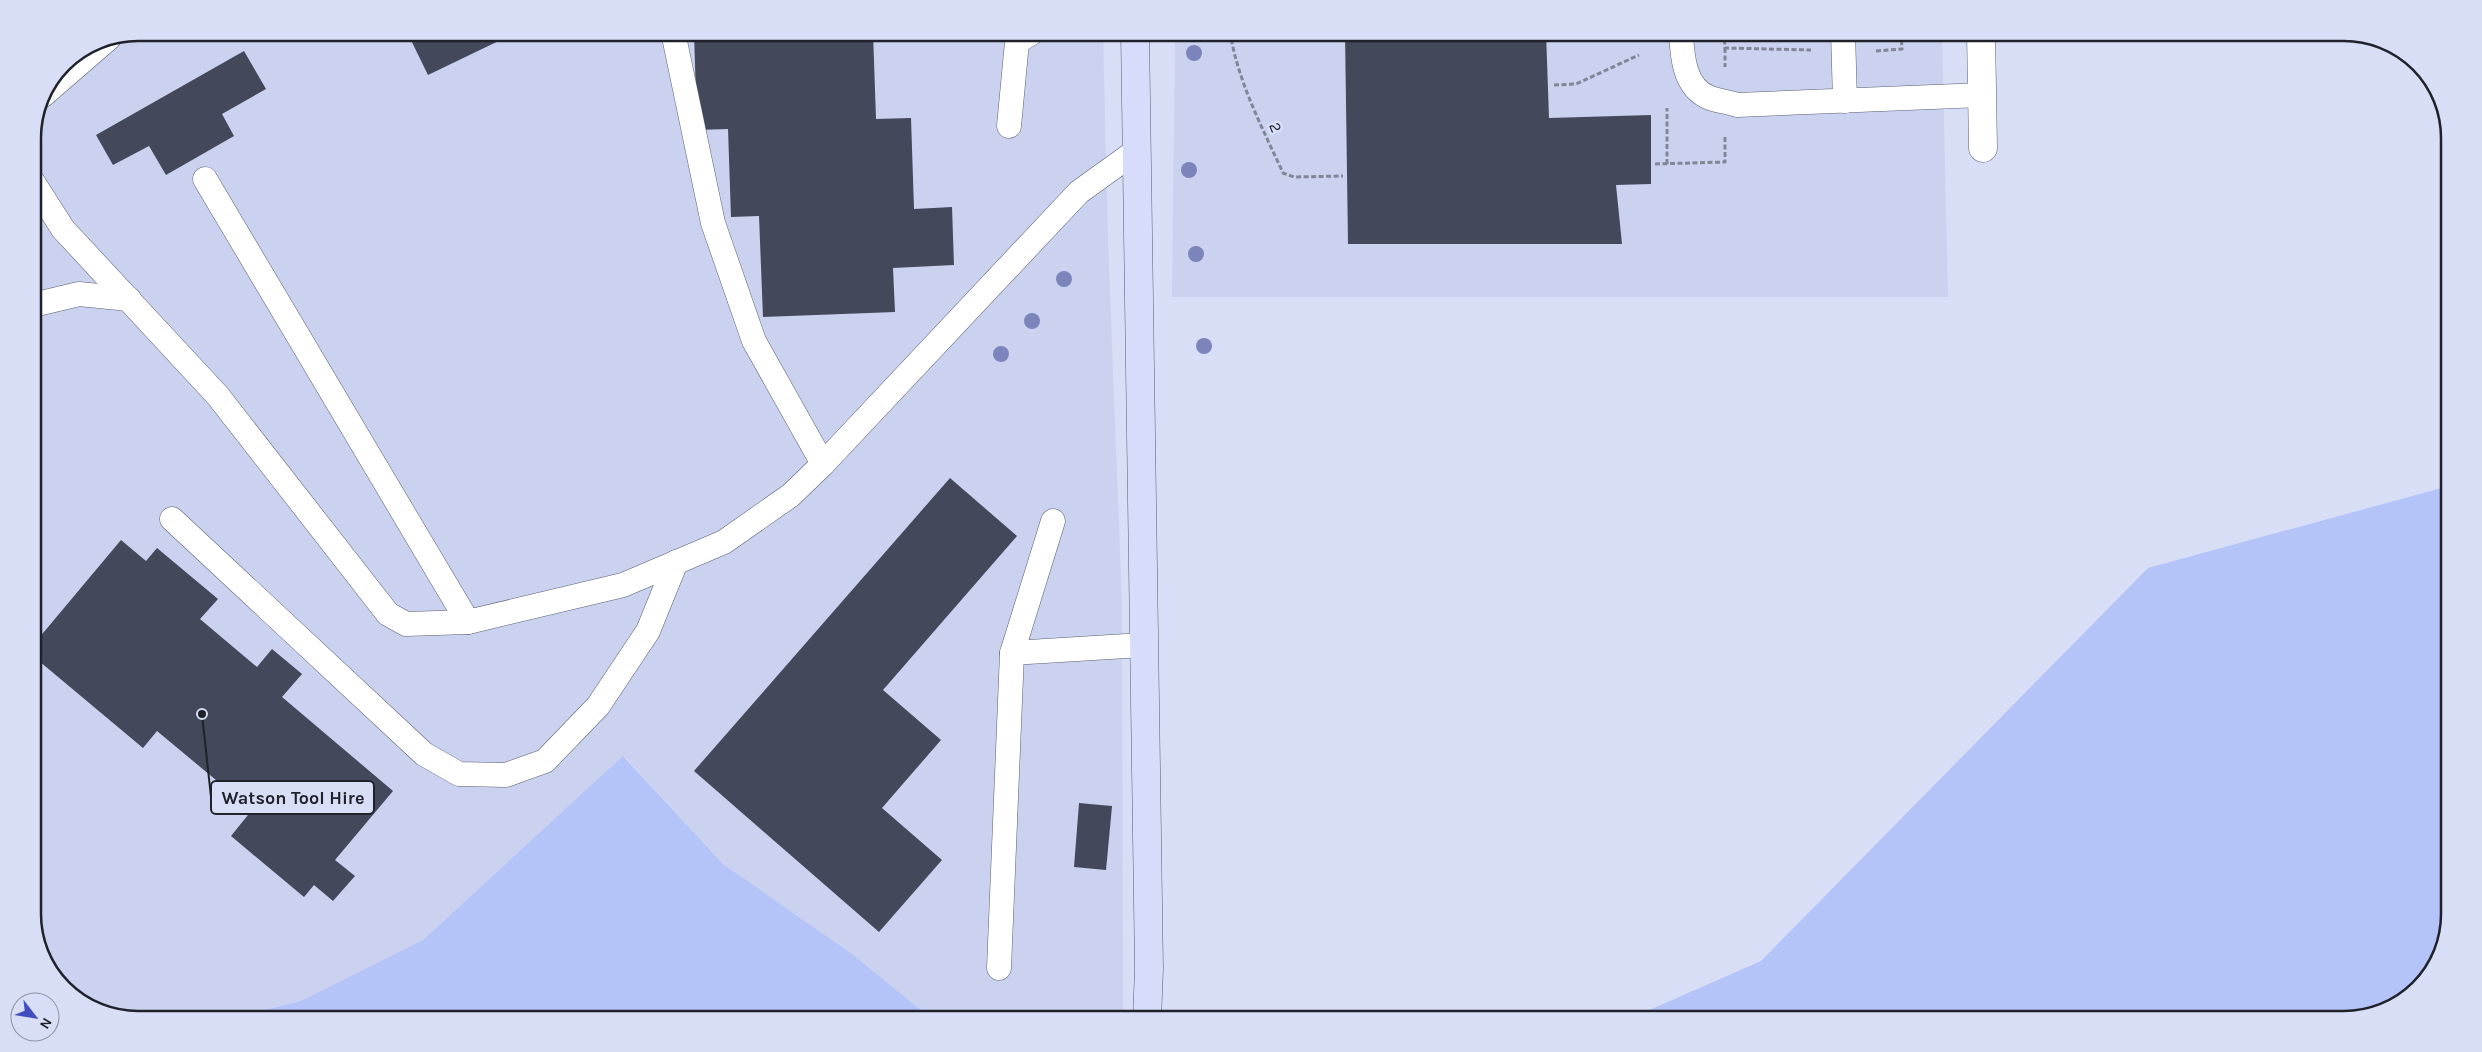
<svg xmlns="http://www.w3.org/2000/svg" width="2482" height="1052" font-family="Karla,sans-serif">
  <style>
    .built { fill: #cad2ef }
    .green { fill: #b4c3f8 }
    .building { fill: #43485a }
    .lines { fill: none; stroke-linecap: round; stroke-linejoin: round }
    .lane-casing { stroke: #595e71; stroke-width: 25 }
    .street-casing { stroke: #595e71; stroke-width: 29 }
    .secondary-casing { stroke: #595e71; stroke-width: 29 }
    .path { stroke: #818696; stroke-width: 3; stroke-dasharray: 5 2.5; stroke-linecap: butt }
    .lane { stroke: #fff; stroke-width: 24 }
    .street { stroke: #fff; stroke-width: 28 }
    .secondary { stroke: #d6dcf9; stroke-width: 28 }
    .tree { fill: #7c84bc }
    .labels { text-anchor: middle; stroke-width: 5; stroke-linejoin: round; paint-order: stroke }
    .street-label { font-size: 16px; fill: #1f222a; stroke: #d8def5 }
    .rim { fill: none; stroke: #1f222a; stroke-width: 2.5 }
    .leader { fill: none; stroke: #1f222a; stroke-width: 2 }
    .callout-dot { fill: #1f222a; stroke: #d8def5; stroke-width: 2 }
    .callout { fill: #d8def5; stroke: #1f222a; stroke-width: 2 }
    .callout-label { font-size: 18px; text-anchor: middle; font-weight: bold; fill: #1f222a }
  </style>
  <rect width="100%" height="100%" fill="#d8def5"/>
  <g class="built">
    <polygon points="138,32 1103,33 1108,241 1122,603 1123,1019 932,1019 852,954 723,864 624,756 423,940 301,1001 230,1019 138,1019 98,1012 54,978 33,921 33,132 43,92 98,40"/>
    <polygon points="1175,33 1942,33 1948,297 1172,297"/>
  </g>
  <g class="green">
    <polygon points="2449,486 2449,914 2442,954 2403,1002 2344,1019 1629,1019 1761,961 2148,568"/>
    <polygon points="623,756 723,864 852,954 932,1019 230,1019 301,1001 423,940"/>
  </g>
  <g class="building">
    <polygon points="407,32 517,32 428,75"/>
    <polygon points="694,32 873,32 876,119 911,118 914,209 952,207 954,265 893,268 895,312 763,317 759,216 731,217 728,129 697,130"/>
    <polygon points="1345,32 1546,32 1549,118 1651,115 1651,184 1616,185 1622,244 1348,244"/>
    <polygon points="244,51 266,89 222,114 234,136 166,175 149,146 113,165 96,135"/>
    <polygon points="950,478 1017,536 883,690 941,740 882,808 942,860 879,932 694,771"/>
    <polygon points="121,540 146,561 157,548 218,599 200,619 257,667 272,649 302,674 282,697 393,791 335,860 355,876 333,901 314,885 304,897 231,836 252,810 157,731 143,748 33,656 33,645"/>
    <polygon points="1079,803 1112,806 1106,870 1074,867"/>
  </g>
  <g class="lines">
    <defs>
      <g id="lane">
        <polyline points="673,32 713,223 754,341 823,464"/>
        <path d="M1681,32c1,24 3,56 29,66 8,3 19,4 27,7l245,-10"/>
        <polyline points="1843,32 1845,101"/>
        <polyline points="42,96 109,38"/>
        <polyline points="1009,126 1017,42 1033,32"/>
        <polyline points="205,179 468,622"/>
        <polyline points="33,182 63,229 218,396 388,614 406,624 468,622 623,585 724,542 791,495 823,464 1079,192 1136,151"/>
        <polyline points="33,305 79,294 129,299"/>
        <polyline points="172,519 424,754 459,774 506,775 545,761 598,706 648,631 676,562"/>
        <polyline points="1012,653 1143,645"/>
        <polyline points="999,968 1012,653 1053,521"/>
      </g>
      <polyline id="street" points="1981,32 1983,148"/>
      <polyline id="secondary" points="1135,32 1149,969 1147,1019"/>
    </defs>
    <use href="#lane" class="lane-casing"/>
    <use href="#street" class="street-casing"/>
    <use href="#secondary" class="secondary-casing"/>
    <g class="path">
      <path d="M1230,32c8,50 32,95 53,141l11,4 49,-1"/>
      <polyline points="1724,32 1725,48 1811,50"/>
      <polyline points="1725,48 1725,67"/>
      <polyline points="1876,51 1902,49 1901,32"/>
      <polyline points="1554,85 1576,84 1639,55"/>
      <polyline points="1655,164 1725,162 1725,136"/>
      <polyline points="1667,164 1667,108"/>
    </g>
    <use href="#lane" class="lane"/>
    <use href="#street" class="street"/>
    <use href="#secondary" class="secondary"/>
  </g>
  <g class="tree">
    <circle cx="1194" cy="53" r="8"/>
    <circle cx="1189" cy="170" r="8"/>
    <circle cx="1196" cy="254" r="8"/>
    <circle cx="1064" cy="279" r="8"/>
    <circle cx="1032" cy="321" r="8"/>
    <circle cx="1204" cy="346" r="8"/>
    <circle cx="1001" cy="354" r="8"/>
  </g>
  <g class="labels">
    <g class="street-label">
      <text transform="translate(1276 127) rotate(66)" y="6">2</text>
    </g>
  </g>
  <path d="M0 0H2482V1052H0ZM138 41H2344A97 97 0 0 1 2441 138V914A97 97 0 0 1 2344 1011H138A97 97 0 0 1 41 914V138A97 97 0 0 1 138 41Z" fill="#d8def5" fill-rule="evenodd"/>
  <path class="rim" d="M138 41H2344A97 97 0 0 1 2441 138V914A97 97 0 0 1 2344 1011H138A97 97 0 0 1 41 914V138A97 97 0 0 1 138 41Z"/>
  <path class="leader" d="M202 714L211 797"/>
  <circle class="callout-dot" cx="202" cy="714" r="5"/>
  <rect class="callout" x="211" y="781" width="163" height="33" rx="5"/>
  <g class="callout-label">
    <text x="293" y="804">Watson Tool Hire</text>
  </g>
  <g transform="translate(35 1017) rotate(121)"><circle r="24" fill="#d8def5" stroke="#8e93a4"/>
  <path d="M0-4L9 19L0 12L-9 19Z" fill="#414ec2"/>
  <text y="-8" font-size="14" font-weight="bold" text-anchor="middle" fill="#1f222a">N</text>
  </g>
</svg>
